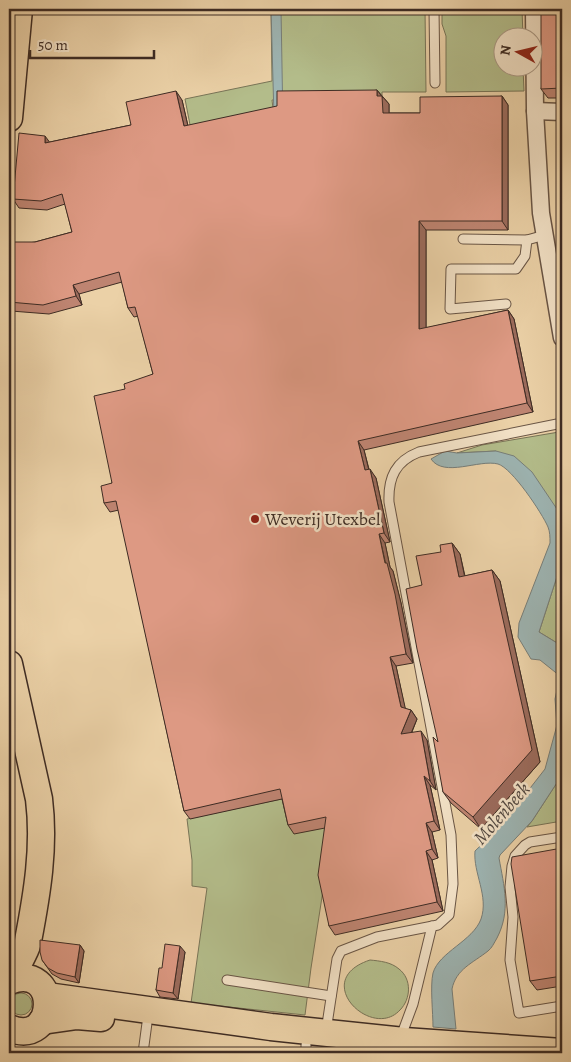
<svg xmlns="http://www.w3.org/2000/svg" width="571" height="1062" font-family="Alegreya,serif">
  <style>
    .green { fill: #b3bc8a; stroke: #787457 }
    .water { fill: #9db4b2; stroke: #777e79 }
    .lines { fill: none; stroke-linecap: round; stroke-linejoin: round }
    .lane-casing { stroke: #695545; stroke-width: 11 }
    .street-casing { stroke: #695545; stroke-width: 19 }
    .primary-casing { stroke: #3e2c24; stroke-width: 29 }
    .lane { stroke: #f2e1c6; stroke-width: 9 }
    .street { stroke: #f2e1c6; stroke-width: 16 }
    .primary { stroke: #ebd1a7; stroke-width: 26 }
    .wall { fill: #be8471; stroke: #3e2c24 }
    .shaded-wall { fill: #9b6b5c; stroke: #3e2c24 }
    .building { fill: #dd9983; stroke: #3e2c24 }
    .poi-dot { fill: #8f2418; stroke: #f2e1c6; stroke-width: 2 }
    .labels { text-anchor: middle; stroke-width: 5; stroke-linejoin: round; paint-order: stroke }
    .poi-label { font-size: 18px; fill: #3e2c24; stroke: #f2e1c6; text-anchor: start }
    .water-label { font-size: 19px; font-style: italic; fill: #514740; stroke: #f2e1c6 }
  </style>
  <rect width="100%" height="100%" fill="#ebd1a7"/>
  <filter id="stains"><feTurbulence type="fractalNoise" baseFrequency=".004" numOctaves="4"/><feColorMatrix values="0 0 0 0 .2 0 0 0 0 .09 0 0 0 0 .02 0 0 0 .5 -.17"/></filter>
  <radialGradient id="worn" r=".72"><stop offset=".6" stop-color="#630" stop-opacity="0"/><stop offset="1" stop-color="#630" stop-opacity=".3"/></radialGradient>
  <g class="green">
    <polygon points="271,9 425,9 426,92 382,92 382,99 272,100 274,117 192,135 185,99 272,81"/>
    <polygon points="442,9 522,9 523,37 504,38 504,68 523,68 524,91 446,92 446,36 442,24"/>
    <polygon points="559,432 562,450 562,518 559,512 496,451 457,453 482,445"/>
    <polygon points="562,561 562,646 539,632"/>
    <polygon points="562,775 562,821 527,827 532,821"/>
    <polygon points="286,798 333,826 311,968 305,1015 191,1003 207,888 192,886 192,860 187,819"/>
    <path d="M370,960c10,1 21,2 29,9 13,10 12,30 1,41 -28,31 -91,-30 -30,-50z"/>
    <circle cx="21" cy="1004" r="11"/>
  </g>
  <g class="water">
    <polygon points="271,9 281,9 286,297 274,117"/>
    <path d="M445,451l12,2 39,-2 18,5 18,16 27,40 3,6v43l-23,71 23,14v129l-30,46 -32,34 -1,3c5,28 12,53 -2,80 -3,5 -5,10 -9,13 -15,12 -32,18 -36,38l4,40 -23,-2c0,-14 -3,-41 0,-54 6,-21 40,-32 48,-54 8,-23 -8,-46 -6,-68l24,-23 46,-59 12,-44 -2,-26 5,-23 -20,-16 -9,-1 -13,-22 1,-14 31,-80c0,-6 0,-11 -2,-16 -6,-14 -36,-59 -50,-63 -19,-5 -54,14 -67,-5z"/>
  </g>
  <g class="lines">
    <defs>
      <g id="lane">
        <polyline points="434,9 435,83"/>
        <polyline points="463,239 527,240"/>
        <polyline points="506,304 450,309 451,269 516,269 525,256 527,240 545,235"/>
        <polyline points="562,837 530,842 525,845 515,856 512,866 510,887 513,917 510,960 519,1013 562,1006"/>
        <polyline points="227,980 331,996"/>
        <path d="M326,1031l11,-72 4,-8 36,-14 61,-12 11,-10 4,-31 -2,-49 -62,-333c-1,-25 7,-41 30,-50l143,-29"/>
        <polyline points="400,1039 413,1004 432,926"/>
        <polyline points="143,1053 147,1023"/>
        <polyline points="306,1053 306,1045"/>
      </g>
      <g id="street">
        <polyline points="534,9 535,111 541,213 562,338"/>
        <polyline points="535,111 562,112"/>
      </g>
      <g id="primary">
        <polyline points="9,118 19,9"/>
        <path d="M9,664l30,135c6,48 -2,95 -11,142 -1,8 -6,14 -9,22 -2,4 -2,10 -2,15"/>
        <path d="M9,981c52,-20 49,68 0,47"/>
        <polyline points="47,996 271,1027 404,1041 562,1052"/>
        <polyline points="42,1021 77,1016 101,1018"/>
      </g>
    </defs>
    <use href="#lane" class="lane-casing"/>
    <use href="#street" class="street-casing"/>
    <use href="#primary" class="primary-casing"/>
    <use href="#lane" class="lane"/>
    <use href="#street" class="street"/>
    <use href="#primary" class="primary"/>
  </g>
  <g class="wall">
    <polygon points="562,9 562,98 548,98 541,89"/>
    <polygon points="377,90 389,104 389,113 420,113 502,96 508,105 508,230 426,230 426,328 508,310 514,319 533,412 364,450 369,469 376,478 390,542 385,543 390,567 393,571 401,603 413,663 396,666 405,709 411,710 417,719 412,732 427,740 436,790 430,785 440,830 432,832 438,858 432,860 443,911 335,935 329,926 325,828 294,834 288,825 282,799 190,819 184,811 119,510 110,512 104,503 112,483 125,389 153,374 138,316 134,317 128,308 122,282 79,294 82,305 49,314 11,311 9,308 9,246 35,242 72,232 65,204 47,210 19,208 13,199 50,142 131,125 182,100 188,126"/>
    <polygon points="452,543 460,554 465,576 492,570 500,581 540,762 481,829 451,803 443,792 422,585 441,552"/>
    <polygon points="562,848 562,986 537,990 530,981"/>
    <polygon points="80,945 84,951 79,983 61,979 52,974 42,960"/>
    <polygon points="185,952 178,999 160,997 156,990 162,968"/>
  </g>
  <g class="shaded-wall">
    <polygon points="377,90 383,98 382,96 389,104 389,122 383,113 377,96"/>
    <polygon points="176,91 182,100 190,135 184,126"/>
    <polygon points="502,96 508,105 508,230 502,221"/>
    <polygon points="45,136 51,144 45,143"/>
    <polygon points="419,221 426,230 426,338 419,329"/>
    <polygon points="73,285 79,294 82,305 76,296"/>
    <polygon points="508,310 514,319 533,412 527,403"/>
    <polygon points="358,441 364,450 371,479 365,470"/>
    <polygon points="370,469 376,478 390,542 384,533"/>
    <polygon points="379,534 385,543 390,567 393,571 401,603 413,663 406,654"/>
    <polygon points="452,543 460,554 467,588 459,577"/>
    <polygon points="492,570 500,581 540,762 481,829 473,817"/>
    <polygon points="390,657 396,666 407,716 401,707"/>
    <polygon points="411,710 417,719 407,743 401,734"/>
    <polygon points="421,731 427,740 436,790 430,781"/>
    <polygon points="424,776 430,785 440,830 434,821"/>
    <polygon points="426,823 432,832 438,858 432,849"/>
    <polygon points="426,851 432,860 443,911 437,902"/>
    <polygon points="80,945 84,951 79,983 75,977"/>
    <polygon points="180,946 185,952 178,999 173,993"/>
  </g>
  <g class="building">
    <polygon points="541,9 562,9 562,88 541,89"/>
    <polygon points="377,90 377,96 382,96 383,113 420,113 420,97 502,96 502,221 419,221 419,329 508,310 527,403 358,441 365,470 370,469 384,533 379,534 385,563 387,563 395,594 406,654 390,657 401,707 411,710 401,734 421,731 430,781 424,776 434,821 426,823 432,849 426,851 437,902 329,926 318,875 326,817 288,825 280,789 184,811 116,501 104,503 101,486 112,483 94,396 125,389 124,384 153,374 135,307 128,308 119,272 73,285 76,296 43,305 9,302 9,242 35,242 72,232 62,194 41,201 13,199 19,133 45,136 45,143 131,125 126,102 176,91 184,126 277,106 277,91"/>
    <polygon points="452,543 459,577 492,570 532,750 473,817 443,792 433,737 438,742 417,649 406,589 422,585 416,556 441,552 440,545"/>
    <polygon points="562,848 562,976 530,981 511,864 512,857"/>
    <polygon points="40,940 80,945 75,977 57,973 48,968 42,960 40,952"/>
    <polygon points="165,944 180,946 173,993 156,990 159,968 162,968"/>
  </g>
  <circle class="poi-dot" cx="255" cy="519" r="5"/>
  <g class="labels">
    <g class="poi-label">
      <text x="265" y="525">Weverij Utexbel</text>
    </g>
    <g class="water-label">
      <text transform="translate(501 813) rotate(-49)" y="7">Molenbeek</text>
    </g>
  </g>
  <rect width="571" height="1062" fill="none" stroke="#ebd1a7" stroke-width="30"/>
  <rect x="10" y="10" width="551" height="1042" fill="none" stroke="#3e2c24" stroke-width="2.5"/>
  <rect x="15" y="15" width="541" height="1032" fill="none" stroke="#3e2c24"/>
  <g transform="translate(518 52) rotate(278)"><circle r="24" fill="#f2e1c6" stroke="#aa9985"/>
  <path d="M0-4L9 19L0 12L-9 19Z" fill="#8f2418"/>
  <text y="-8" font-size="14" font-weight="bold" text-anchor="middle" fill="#3e2c24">N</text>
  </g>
  <path d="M30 50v8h124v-8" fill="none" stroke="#3e2c24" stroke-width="2.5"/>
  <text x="38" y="50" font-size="15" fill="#3e2c24" stroke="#f2e1c6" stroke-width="4" paint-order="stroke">50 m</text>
  <rect width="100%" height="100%" filter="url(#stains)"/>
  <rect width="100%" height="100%" fill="url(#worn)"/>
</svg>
